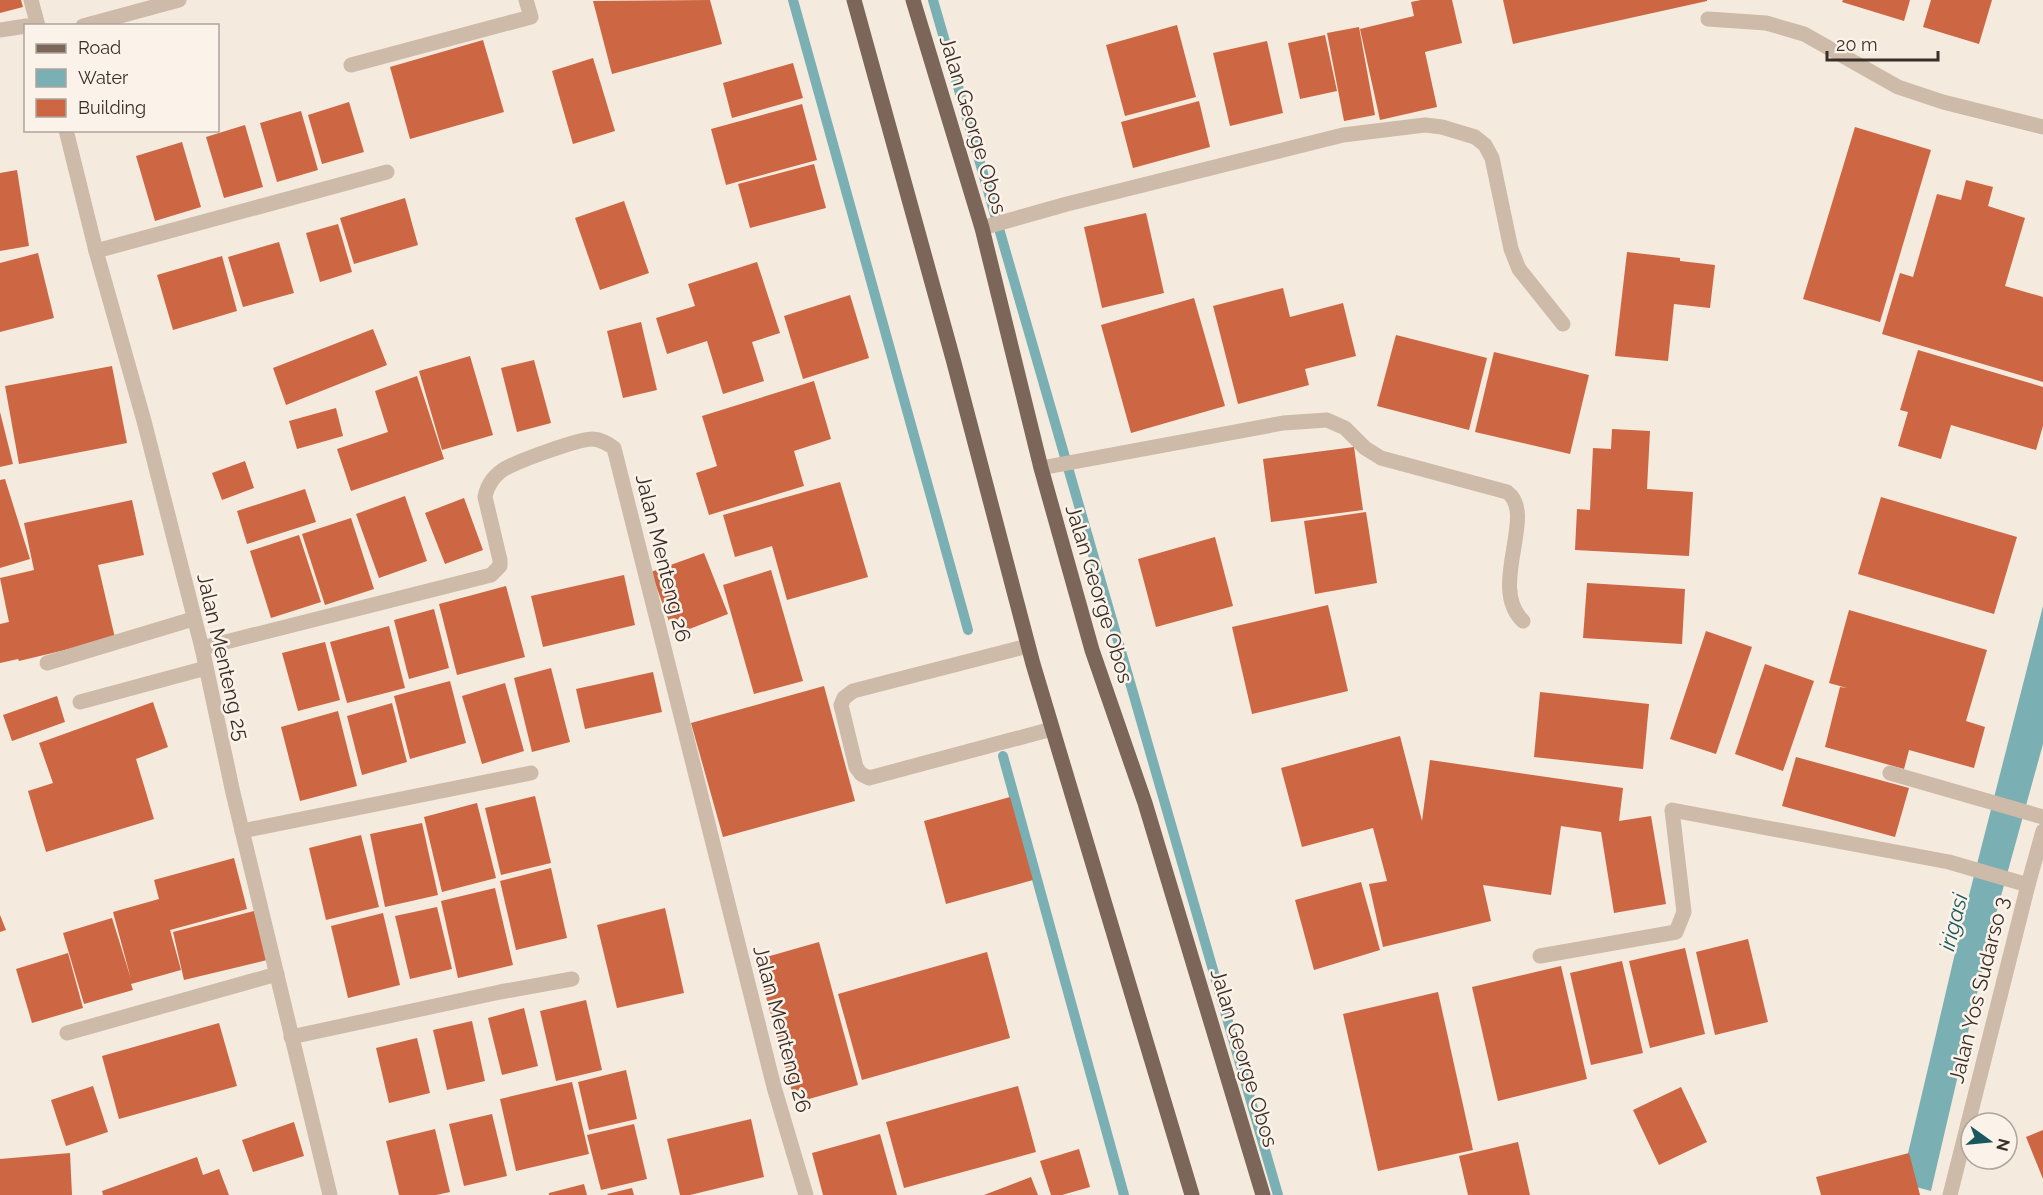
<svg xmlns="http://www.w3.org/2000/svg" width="2043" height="1195" font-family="Raleway,sans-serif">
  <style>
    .water { fill: #7aafb3 }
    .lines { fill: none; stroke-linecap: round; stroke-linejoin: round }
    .stream { stroke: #7aafb3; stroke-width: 10 }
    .building { fill: #cd6642 }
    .minor { stroke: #cdbaa8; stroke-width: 15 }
    .major { stroke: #7c6559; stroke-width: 15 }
    .labels { text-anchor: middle; stroke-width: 5; stroke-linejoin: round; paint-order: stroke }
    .street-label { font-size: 21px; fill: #392e28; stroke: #fbf3ea }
    .water-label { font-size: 22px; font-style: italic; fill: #1b585e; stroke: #fbf3ea }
  </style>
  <rect width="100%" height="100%" fill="#f4eadd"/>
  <polygon class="water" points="2043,606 2043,744 1993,925 1931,1191 1901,1183 1964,915"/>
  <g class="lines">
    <g class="stream">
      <polyline points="793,0 968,630"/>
      <polyline points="933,0 1278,1195"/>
      <polyline points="1003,756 1124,1195"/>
    </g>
  </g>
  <g class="building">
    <polygon points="0,0 21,0 23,7 0,13"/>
    <polygon points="710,0 722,44 612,74 593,1"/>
    <polygon points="1421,0 1452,0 1462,43 1425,52 1437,107 1380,120 1360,29 1414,16 1411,2"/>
    <polygon points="1503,0 1707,0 1707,1 1513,44"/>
    <polygon points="1843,0 1910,0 1904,21 1842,2"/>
    <polygon points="1931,0 1992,0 1979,44 1923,27"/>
    <polygon points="1177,25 1196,97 1125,116 1106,45"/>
    <polygon points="1359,27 1375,115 1344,121 1327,33"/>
    <polygon points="1325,35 1337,91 1300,99 1288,43"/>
    <polygon points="483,40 504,112 410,139 390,67"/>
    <polygon points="1267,41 1283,113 1230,126 1213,53"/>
    <polygon points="593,58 615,131 573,144 552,71"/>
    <polygon points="793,63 803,98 732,118 723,83"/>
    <polygon points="1199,101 1210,147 1133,168 1121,122"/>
    <polygon points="349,102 364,152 322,164 308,115"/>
    <polygon points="802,104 817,160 726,185 711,129"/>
    <polygon points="301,111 318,170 277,182 260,123"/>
    <polygon points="245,125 263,187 224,198 206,137"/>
    <polygon points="1855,127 1931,150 1880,322 1803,299"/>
    <polygon points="182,142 201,207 155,221 136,156"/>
    <polygon points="814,164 826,208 750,228 738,184"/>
    <polygon points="17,170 29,246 0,251 0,173"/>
    <polygon points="1966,180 1993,187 1988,206 2025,218 2005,286 2043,297 2043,382 1882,334 1900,273 1913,277 1937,194 1961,200"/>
    <polygon points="405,198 418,245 354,264 340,218"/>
    <polygon points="624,201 649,273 600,290 575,218"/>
    <polygon points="1146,213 1164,293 1102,308 1084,227"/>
    <polygon points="338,224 352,272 320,282 306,233"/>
    <polygon points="279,242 294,293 243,307 228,257"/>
    <polygon points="1627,252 1680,258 1680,261 1715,265 1710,308 1674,304 1668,361 1615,356"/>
    <polygon points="38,253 54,318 0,332 0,263"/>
    <polygon points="222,256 237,311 173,330 157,275"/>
    <polygon points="757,262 780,333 752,342 764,381 723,394 707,341 667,354 656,318 695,306 688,284"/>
    <polygon points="1283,288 1290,317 1343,303 1356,356 1305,369 1309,385 1238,404 1213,306"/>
    <polygon points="850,295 869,358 803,379 784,316"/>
    <polygon points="1194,298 1225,406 1131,433 1101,325"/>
    <polygon points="641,322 657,390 623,398 607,331"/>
    <polygon points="373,329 387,365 286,405 273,368"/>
    <polygon points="1396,335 1487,358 1469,430 1377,406"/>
    <polygon points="1918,350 2043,387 2043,426 2036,450 1951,425 1941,459 1898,446 1908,412 1900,410"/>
    <polygon points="1494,352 1589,375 1570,454 1475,432"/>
    <polygon points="470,356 493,435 442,450 419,371"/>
    <polygon points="534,360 551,423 517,432 501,368"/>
    <polygon points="112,366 127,443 19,464 5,386"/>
    <polygon points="417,376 444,459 351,491 337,449 388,432 375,391"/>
    <polygon points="814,381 831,439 794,451 804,486 709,515 696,473 717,466 702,416"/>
    <polygon points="336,408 343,436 297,449 289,421"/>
    <polygon points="0,412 13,464 0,467"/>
    <polygon points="1612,429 1650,431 1647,489 1693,492 1689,556 1575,550 1577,509 1590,510 1593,448 1611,449"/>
    <polygon points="1354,447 1363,510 1271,522 1263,459"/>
    <polygon points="245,461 254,488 222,500 212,473"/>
    <polygon points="5,479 30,559 0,568 0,480"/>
    <polygon points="840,482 868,577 787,600 772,546 735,557 723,515"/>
    <polygon points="305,489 316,522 247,544 237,511"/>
    <polygon points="405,496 427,561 379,578 356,514"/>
    <polygon points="1881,497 2017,537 1994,614 1858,574"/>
    <polygon points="464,498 483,550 445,564 425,513"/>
    <polygon points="132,500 144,555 98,565 115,638 19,661 18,659 0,663 0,624 9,622 0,578 34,570 24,523"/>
    <polygon points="1366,512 1377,583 1315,594 1304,521"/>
    <polygon points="351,518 374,589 325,605 302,534"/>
    <polygon points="299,535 321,602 271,618 250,551"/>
    <polygon points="1215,537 1233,606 1156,627 1138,559"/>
    <polygon points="704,553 728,614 674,635 651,572"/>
    <polygon points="771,570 803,681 754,694 723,585"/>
    <polygon points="624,575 635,625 543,647 531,596"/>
    <polygon points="1587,583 1685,589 1682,644 1583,638"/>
    <polygon points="506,586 525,657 457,675 439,604"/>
    <polygon points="1328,605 1348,691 1252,714 1232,627"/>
    <polygon points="434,609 449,668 409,679 394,620"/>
    <polygon points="1849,610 1987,650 1966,721 1985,727 1974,768 1909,750 1904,769 1825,747 1840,687 1847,688 1829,683"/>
    <polygon points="389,626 405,688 347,703 330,642"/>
    <polygon points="1706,631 1752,647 1716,754 1670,739"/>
    <polygon points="325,642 340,700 298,711 282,653"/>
    <polygon points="1765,664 1814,681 1783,771 1735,754"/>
    <polygon points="551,668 570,742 532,752 514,678"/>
    <polygon points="653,672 662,712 585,729 576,689"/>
    <polygon points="450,681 466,743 410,759 394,696"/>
    <polygon points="505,683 524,751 482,764 462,696"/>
    <polygon points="824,686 855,801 723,837 691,723"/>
    <polygon points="1540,692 1649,704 1643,769 1534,757"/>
    <polygon points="57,696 65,722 12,741 3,715"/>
    <polygon points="153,702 168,747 136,759 154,819 46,852 28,791 53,783 39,743"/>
    <polygon points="392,703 407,762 362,775 347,716"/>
    <polygon points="338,711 357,786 300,801 281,727"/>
    <polygon points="1400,736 1422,821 1430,760 1623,788 1619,821 1651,816 1666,904 1614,913 1601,832 1561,826 1551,895 1483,885 1491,921 1383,947 1369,884 1387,881 1373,828 1302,847 1281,768"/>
    <polygon points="1796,757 1909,788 1895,837 1782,806"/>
    <polygon points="535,796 551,863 501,875 485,808"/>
    <polygon points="1010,797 1033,880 946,904 924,821"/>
    <polygon points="477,803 496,878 442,892 424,817"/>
    <polygon points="422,823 438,895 385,907 370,834"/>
    <polygon points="361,835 379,907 326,920 309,848"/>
    <polygon points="234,858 247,909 170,930 181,970 131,984 133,990 84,1004 63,933 112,918 131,979 113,912 159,899 154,880"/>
    <polygon points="551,868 567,938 516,950 500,881"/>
    <polygon points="1361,882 1380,950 1314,970 1295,900"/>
    <polygon points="495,888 513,965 458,978 441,901"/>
    <polygon points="437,907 452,969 410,979 395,916"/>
    <polygon points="665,908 684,993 617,1008 597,925"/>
    <polygon points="254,911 267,960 184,980 173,932"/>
    <polygon points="383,913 400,985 348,998 331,926"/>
    <polygon points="0,915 6,930 0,932"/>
    <polygon points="1748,939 1768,1022 1715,1035 1696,952"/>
    <polygon points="819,942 858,1085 795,1103 756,960"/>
    <polygon points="1685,948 1705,1034 1650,1048 1629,961"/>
    <polygon points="987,952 1010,1038 862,1080 838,994"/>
    <polygon points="68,953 83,1008 32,1023 16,969"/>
    <polygon points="1622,961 1643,1053 1591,1065 1570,973"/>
    <polygon points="1561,966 1587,1079 1498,1101 1472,987"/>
    <polygon points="1438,992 1473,1150 1378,1171 1343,1014"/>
    <polygon points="586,1000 602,1070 556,1081 540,1011"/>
    <polygon points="524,1008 538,1066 502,1075 488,1018"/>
    <polygon points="472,1021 485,1081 447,1090 433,1030"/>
    <polygon points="219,1023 237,1086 119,1119 102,1056"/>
    <polygon points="417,1038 430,1093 389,1103 376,1048"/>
    <polygon points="626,1070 637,1119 589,1130 578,1082"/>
    <polygon points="572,1082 589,1154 516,1171 500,1099"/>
    <polygon points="93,1086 108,1132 66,1146 51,1100"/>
    <polygon points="1018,1086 1036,1152 904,1188 886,1122"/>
    <polygon points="1681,1087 1707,1142 1659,1165 1633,1110"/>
    <polygon points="492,1114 507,1176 464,1186 449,1124"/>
    <polygon points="751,1119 764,1177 690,1195 680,1195 667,1139"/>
    <polygon points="294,1122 304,1156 253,1172 242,1140"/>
    <polygon points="634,1124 647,1179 601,1190 587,1135"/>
    <polygon points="435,1129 450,1192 436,1195 399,1195 386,1141"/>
    <polygon points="2043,1130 2043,1179 2026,1137"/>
    <polygon points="880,1134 897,1195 823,1195 812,1153"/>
    <polygon points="1518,1142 1530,1195 1468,1195 1459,1156"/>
    <polygon points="1079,1149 1090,1187 1062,1195 1051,1195 1040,1161"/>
    <polygon points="70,1153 72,1195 0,1195 0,1159"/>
    <polygon points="1909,1153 1920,1195 1821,1195 1816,1177"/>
    <polygon points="197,1157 203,1175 219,1169 229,1195 103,1195 102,1191"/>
    <polygon points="1031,1177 1038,1195 984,1195"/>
    <polygon points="584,1184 587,1195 549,1195 549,1193"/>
    <polygon points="632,1188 634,1195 608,1195 607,1194"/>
  </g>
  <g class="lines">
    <g class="minor">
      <polyline points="31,0 38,26"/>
      <polyline points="1708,19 1766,23 1804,34 1898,87 1943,102 2043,127"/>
      <polyline points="83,26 179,0"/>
      <polyline points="0,30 26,26"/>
      <polyline points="351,65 531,17 526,0"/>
      <polyline points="66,130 96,251 144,421 202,648 233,793 330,1195"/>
      <polyline points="982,228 1067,204 1343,135 1425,125 1442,127 1475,137 1485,145 1492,158 1511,249 1519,269 1563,324"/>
      <polyline points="96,251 387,172"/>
      <path d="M1041,468l242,-45 44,-3 18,8 20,20 16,10 126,34c31,22 -20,95 16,129"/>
      <polyline points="1028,646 853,691 844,698 841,705 856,767 861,774 869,778 1052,729"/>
      <path d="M202,648l289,-73 9,-9v-6l-15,-63c2,-12 10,-23 21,-29 13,-7 74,-30 87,-29 9,1 14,4 21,9l160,639 32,108"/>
      <polyline points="47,663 193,619"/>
      <polyline points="80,702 206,668"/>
      <polyline points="1890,773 2043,817"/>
      <polyline points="242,831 531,773"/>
      <polyline points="1540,956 1676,932 1684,912 1672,810 1949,862 2028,885"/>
      <polyline points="67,1033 277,974"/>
      <polyline points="291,1037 500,992 572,979"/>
      <polyline points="1950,1195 2028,885 2043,831"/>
    </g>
    <g class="major">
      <polyline points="854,0 953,359 1033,664 1192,1195"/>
      <polyline points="913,0 982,228 1041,468 1092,650 1145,803 1263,1195"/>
    </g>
  </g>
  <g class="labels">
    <g class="street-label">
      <text transform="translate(973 125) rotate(73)" y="7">Jalan George Obos</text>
      <text transform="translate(663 558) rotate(76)" y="7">Jalan Menteng 26</text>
      <text transform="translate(1099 594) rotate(73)" y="7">Jalan George Obos</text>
      <text transform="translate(223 657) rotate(77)" y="7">Jalan Menteng 25</text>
      <text transform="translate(1979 990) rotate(-76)" y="7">Jalan Yos Sudarso 3</text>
      <text transform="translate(782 1029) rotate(75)" y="7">Jalan Menteng 26</text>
      <text transform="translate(1244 1058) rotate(73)" y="7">Jalan George Obos</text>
    </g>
    <g class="water-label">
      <text transform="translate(1953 922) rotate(-76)" y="8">irigasi</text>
    </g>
  </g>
  <rect x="24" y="24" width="195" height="108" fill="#fbf3ea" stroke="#ada49c" stroke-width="1.5"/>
  <rect x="36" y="44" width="30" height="9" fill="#7c6559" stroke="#ada49c" stroke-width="1.5"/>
  <text x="78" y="54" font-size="18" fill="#392e28">Road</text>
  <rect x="36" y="69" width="30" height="18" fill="#7aafb3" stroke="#ada49c" stroke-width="1.5"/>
  <text x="78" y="84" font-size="18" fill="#392e28">Water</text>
  <rect x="36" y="99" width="30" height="18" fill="#cd6642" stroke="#ada49c" stroke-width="1.5"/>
  <text x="78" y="114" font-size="18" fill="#392e28">Building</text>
  <g transform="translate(1989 1141) rotate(105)"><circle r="28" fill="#fbf3ea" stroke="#ada49c" stroke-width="1.5"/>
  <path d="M0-4.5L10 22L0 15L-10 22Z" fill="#1b585e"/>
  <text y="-9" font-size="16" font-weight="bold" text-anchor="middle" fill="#392e28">N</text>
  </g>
  <path d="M1827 51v9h111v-9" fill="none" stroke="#392e28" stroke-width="3"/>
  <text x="1836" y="51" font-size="18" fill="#392e28" stroke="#fbf3ea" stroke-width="4.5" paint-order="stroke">20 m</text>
</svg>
